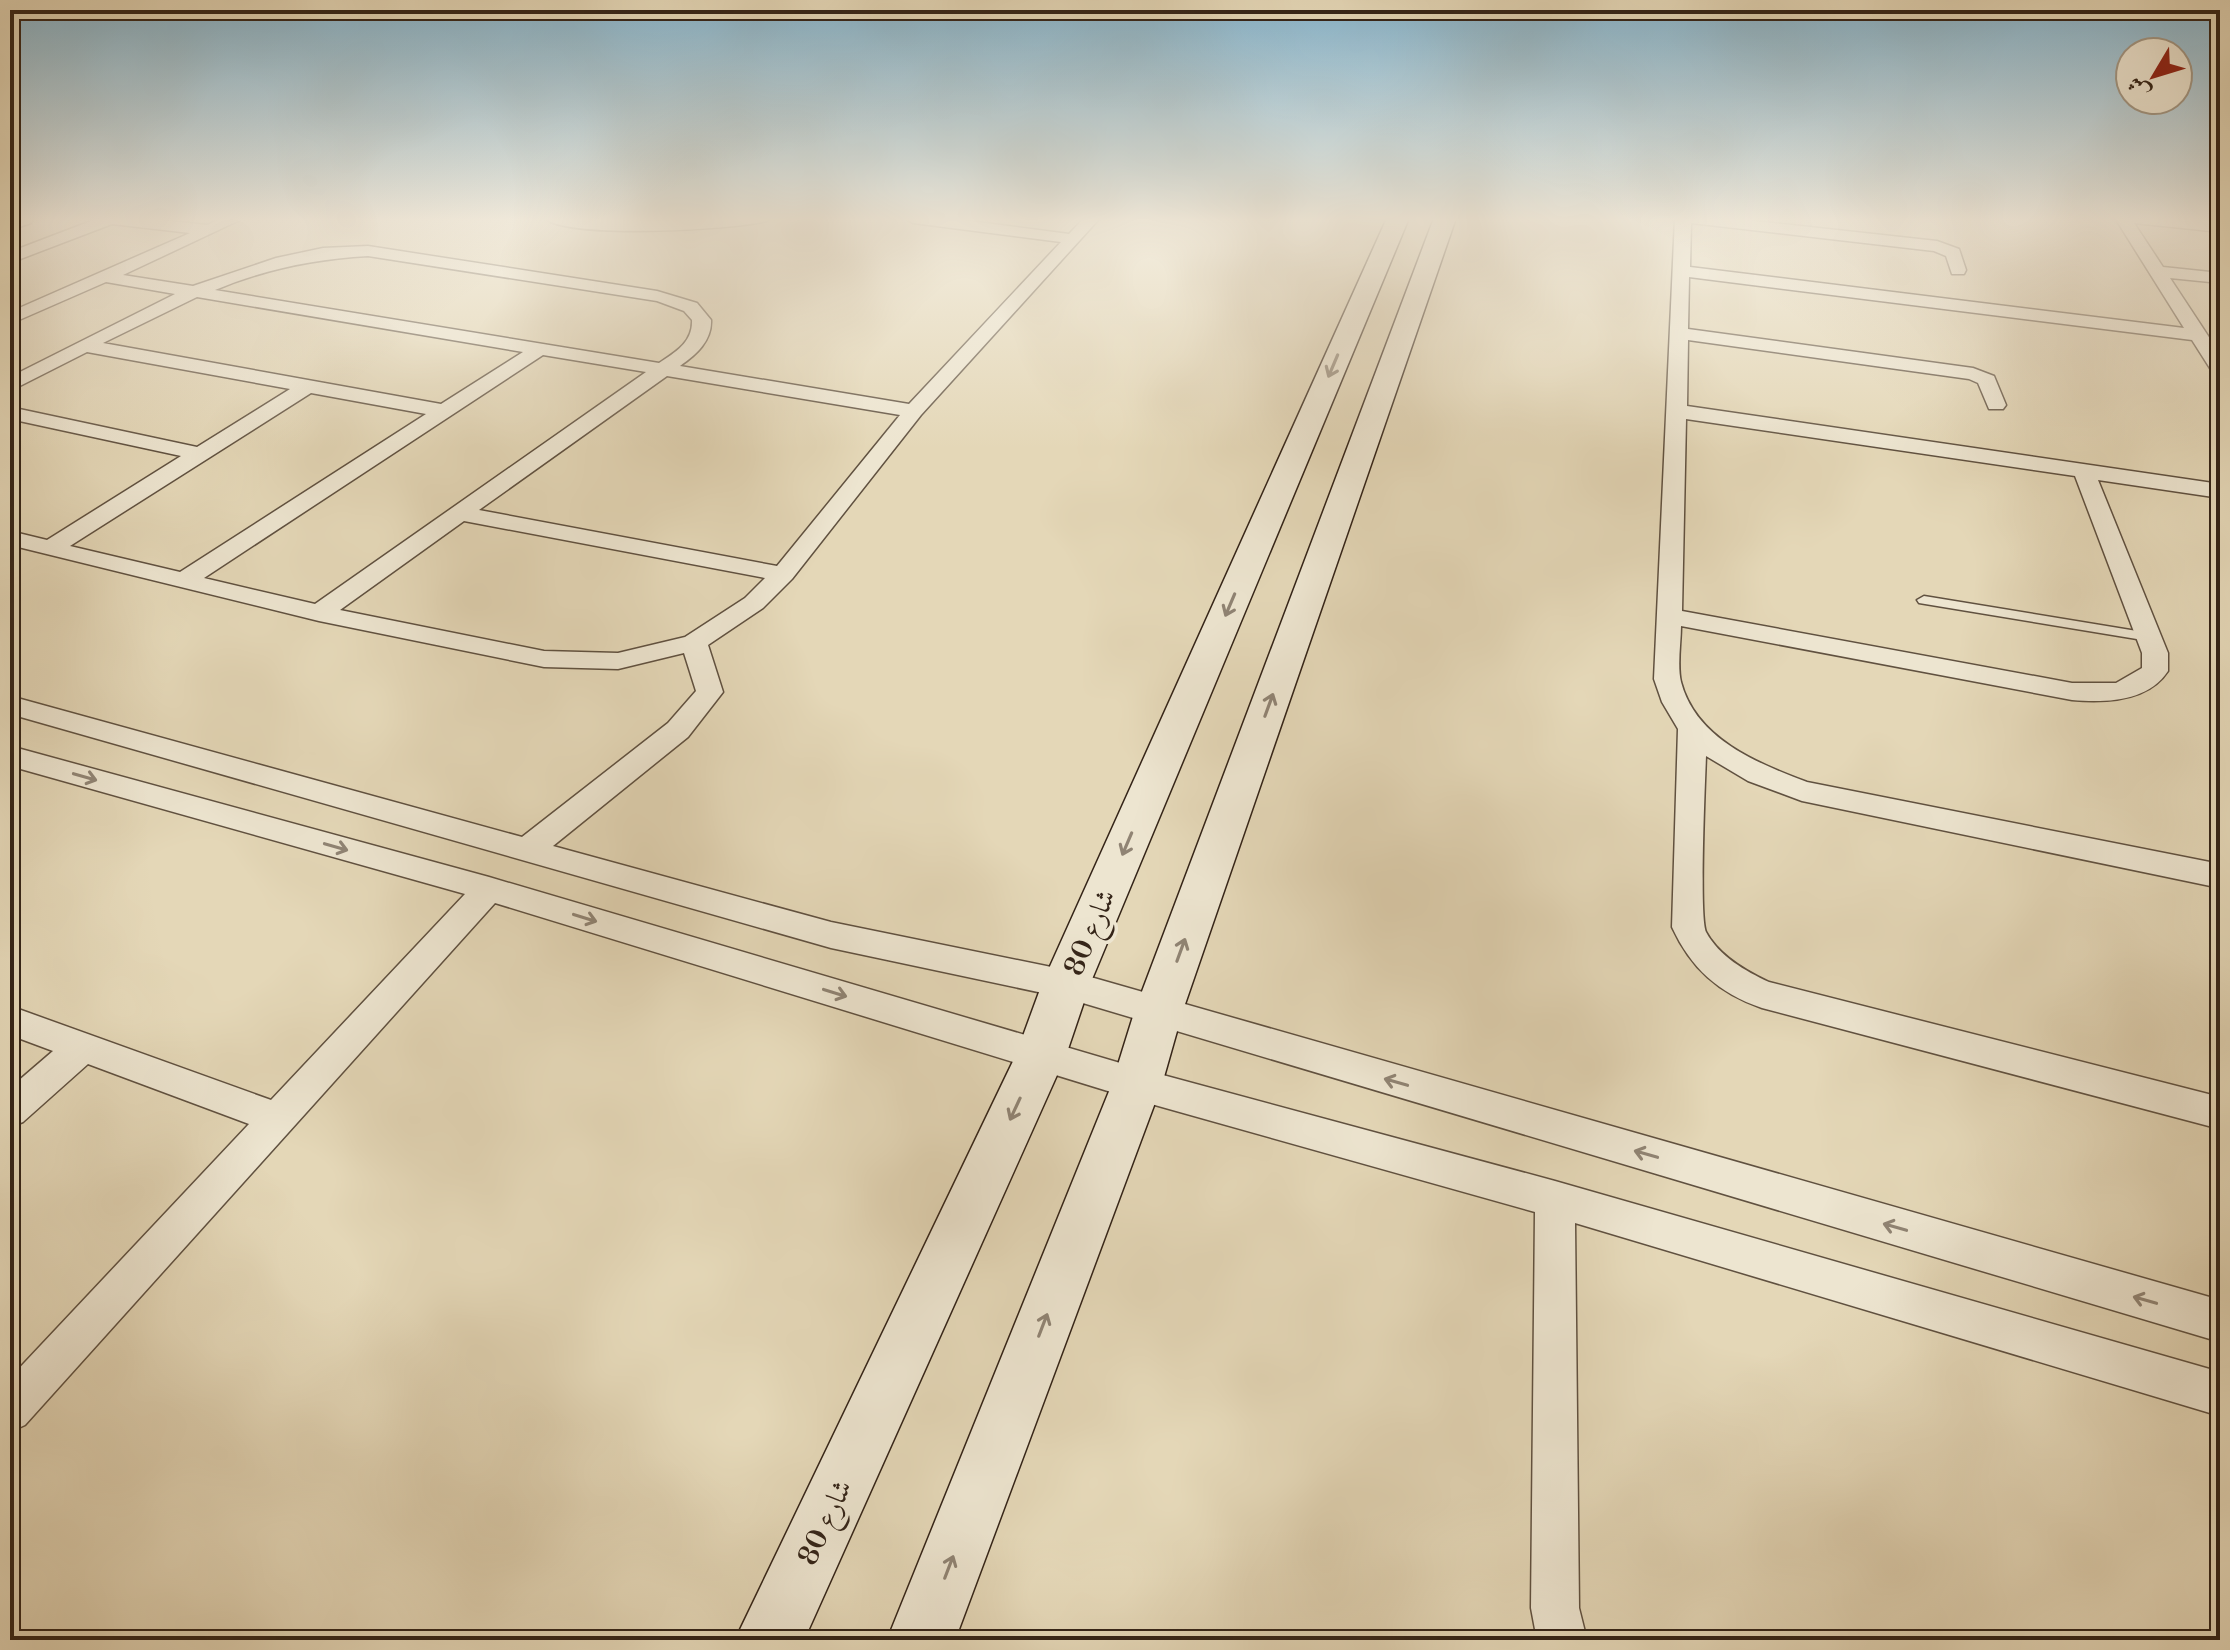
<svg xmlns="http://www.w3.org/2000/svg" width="2230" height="1650" font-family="'Libre Bodoni',Amiri,serif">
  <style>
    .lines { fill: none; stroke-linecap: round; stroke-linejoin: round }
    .lane-casing { stroke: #605140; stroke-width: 3 }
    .street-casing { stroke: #605140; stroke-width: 3 }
    .secondary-casing { stroke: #342418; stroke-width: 3 }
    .lane { fill: #ede5d0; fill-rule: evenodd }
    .street { fill: #ede5d0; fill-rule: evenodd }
    .secondary { fill: #ede5d0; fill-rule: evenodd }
    .oneway { stroke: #908474 }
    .labels { text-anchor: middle; stroke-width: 7; stroke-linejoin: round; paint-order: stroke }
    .street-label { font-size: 28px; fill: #342418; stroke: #ede5d0 }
  </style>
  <rect width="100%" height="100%" fill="#e4d7b7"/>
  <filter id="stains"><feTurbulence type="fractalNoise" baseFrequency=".0025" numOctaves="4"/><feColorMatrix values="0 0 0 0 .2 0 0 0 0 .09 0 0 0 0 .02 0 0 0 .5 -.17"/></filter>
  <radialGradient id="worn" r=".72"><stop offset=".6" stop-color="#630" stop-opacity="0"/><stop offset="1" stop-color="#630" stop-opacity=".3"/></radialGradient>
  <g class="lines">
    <defs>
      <polygon id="lane" points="1924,596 2149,633 2156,637 2149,641 1919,603 1917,600"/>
      <g id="street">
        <path d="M99,218h43l65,7 16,-7h21l-121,57 70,11 83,-28 47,-10 45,-2 289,45 40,12 14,17c1,21 -15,35 -31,46l229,38 152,-162 -148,-19 -8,-5h42l122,16 15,-16h16l-179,197 -129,164 -29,29 -55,37 15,47 -35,45 -135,109 278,76 235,48 1154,330v42l-1154,-344 -235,-50 -821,-234v-18l512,141 146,-114 28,-32 -12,-38 -66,16 -74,-2 -225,-46 -309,-76v-14l37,9 134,-84 -171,-37v-12l187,40 93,-58 -203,-37 -77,39v-14l165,-83 -69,-12 -96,42v-12l180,-79 -78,-9 -102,39v-11zM368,256l289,45 27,10 8,9c1,22 -16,32 -33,43l-444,-73c50,-21 99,-31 153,-34zM197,297l326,55 -82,52 -338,-61zM543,355l103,17 -331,232 -111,-26zM667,376l233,39 -123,151 -298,-56zM311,393l115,21 -246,158 -110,-26zM464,521l301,57 -20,20 -60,39 -67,16 -74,-2 -204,-41z"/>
        <path d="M544,218l112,3 113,-3 -2,3c-35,9 -199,18 -223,-3z"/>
        <path d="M1675,218h52l210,23 22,8 7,21 -2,4h-12l-6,-18 -12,-5 -243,-28 -1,44 494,61 -69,-110h62l43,4v10l-86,-9 29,44 57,6v10l-50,-5 50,76v21l-7,-2 -21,-33 -503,-63 -1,52 285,39 21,8 12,29 -3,4h-14l-11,-26 -9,-4 -281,-39 -1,66 533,78v14l-122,-18 70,173v18c-20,31 -63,32 -96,29l-391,-74c0,17 -4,39 0,56 15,57 76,81 126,100l413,82v24l-418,-87 -54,-20 -42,-25c-1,27 -7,160 0,176 13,24 39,39 63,50l451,115v32l-458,-121c-44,-15 -71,-40 -90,-81l6,-198 -16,-27 -8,-23zM1686,419l389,57 67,177v15l-26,15h-44l-390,-72z"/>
        <polygon points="10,746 489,877 1137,1068 1555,1181 2220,1372 2220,1416 1575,1223 1579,1608 1587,1640 1537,1640 1531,1608 1535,1212 1137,1100 495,903 25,1425 10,1432 10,1378 249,1124 88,1064 23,1122 10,1127 10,1088 53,1051 10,1035 10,1006 271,1100 465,894 10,766"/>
      </g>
      <g id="secondary">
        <polygon points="10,218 34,218 31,223 10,230"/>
        <polygon points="1387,218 1409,218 1090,984 1066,1055 804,1640 735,1640 1016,1055 1042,984"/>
        <polygon points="1434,218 1456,218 1183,1010 1162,1084 955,1640 887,1640 1112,1084 1135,1010"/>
      </g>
    </defs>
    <use href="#lane" class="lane-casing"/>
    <use href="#street" class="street-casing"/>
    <use href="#secondary" class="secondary-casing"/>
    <use href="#lane" class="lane"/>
    <use href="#street" class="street"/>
    <use href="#secondary" class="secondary"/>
  </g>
  <defs><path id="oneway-shaft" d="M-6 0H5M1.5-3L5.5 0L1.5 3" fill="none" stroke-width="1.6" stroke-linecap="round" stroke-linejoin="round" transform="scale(2)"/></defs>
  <g class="oneway">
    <use href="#oneway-shaft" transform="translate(1333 366) rotate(113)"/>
    <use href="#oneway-shaft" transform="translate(1230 605) rotate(113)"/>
    <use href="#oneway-shaft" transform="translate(1269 705) rotate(-70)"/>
    <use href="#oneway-shaft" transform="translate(85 777) rotate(16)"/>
    <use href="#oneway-shaft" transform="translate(1127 844) rotate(113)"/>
    <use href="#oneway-shaft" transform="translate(336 847) rotate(16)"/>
    <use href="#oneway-shaft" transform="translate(585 918) rotate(17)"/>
    <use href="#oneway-shaft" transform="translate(1181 950) rotate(-70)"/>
    <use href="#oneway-shaft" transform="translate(835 993) rotate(17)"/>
    <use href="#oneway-shaft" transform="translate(1396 1082) rotate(-164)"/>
    <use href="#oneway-shaft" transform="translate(1015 1109) rotate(115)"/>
    <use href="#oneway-shaft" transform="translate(1646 1154) rotate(-164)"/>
    <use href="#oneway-shaft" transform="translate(1895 1227) rotate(-164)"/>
    <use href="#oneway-shaft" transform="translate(2145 1300) rotate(-164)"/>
    <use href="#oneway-shaft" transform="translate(1043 1325) rotate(-69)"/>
    <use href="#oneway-shaft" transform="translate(949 1567) rotate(-69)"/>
  </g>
  <linearGradient id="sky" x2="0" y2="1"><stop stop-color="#87b6cf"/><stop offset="0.49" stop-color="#f3eddf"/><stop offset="1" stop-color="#f3eddf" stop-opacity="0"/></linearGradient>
  <rect width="2230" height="449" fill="url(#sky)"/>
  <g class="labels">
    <g class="street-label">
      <text transform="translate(1089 932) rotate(-67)" y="10">شارع 80</text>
      <text transform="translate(824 1522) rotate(-65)" y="10">شارع 80</text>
    </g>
  </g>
  <rect width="2230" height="1650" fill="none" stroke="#e4d7b7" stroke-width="40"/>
  <rect x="12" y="12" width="2206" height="1626" fill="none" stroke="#342418" stroke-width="4"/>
  <rect x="20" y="20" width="2190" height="1610" fill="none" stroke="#342418" stroke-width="2"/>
  <g transform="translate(2154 76) rotate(232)"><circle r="38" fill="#ede5d0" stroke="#a39886" stroke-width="2"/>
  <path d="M0-6L14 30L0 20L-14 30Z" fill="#8f2418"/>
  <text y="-12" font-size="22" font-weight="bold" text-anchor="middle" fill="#342418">ش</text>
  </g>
  <rect width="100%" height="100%" filter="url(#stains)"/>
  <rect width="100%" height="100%" fill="url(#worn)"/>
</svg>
